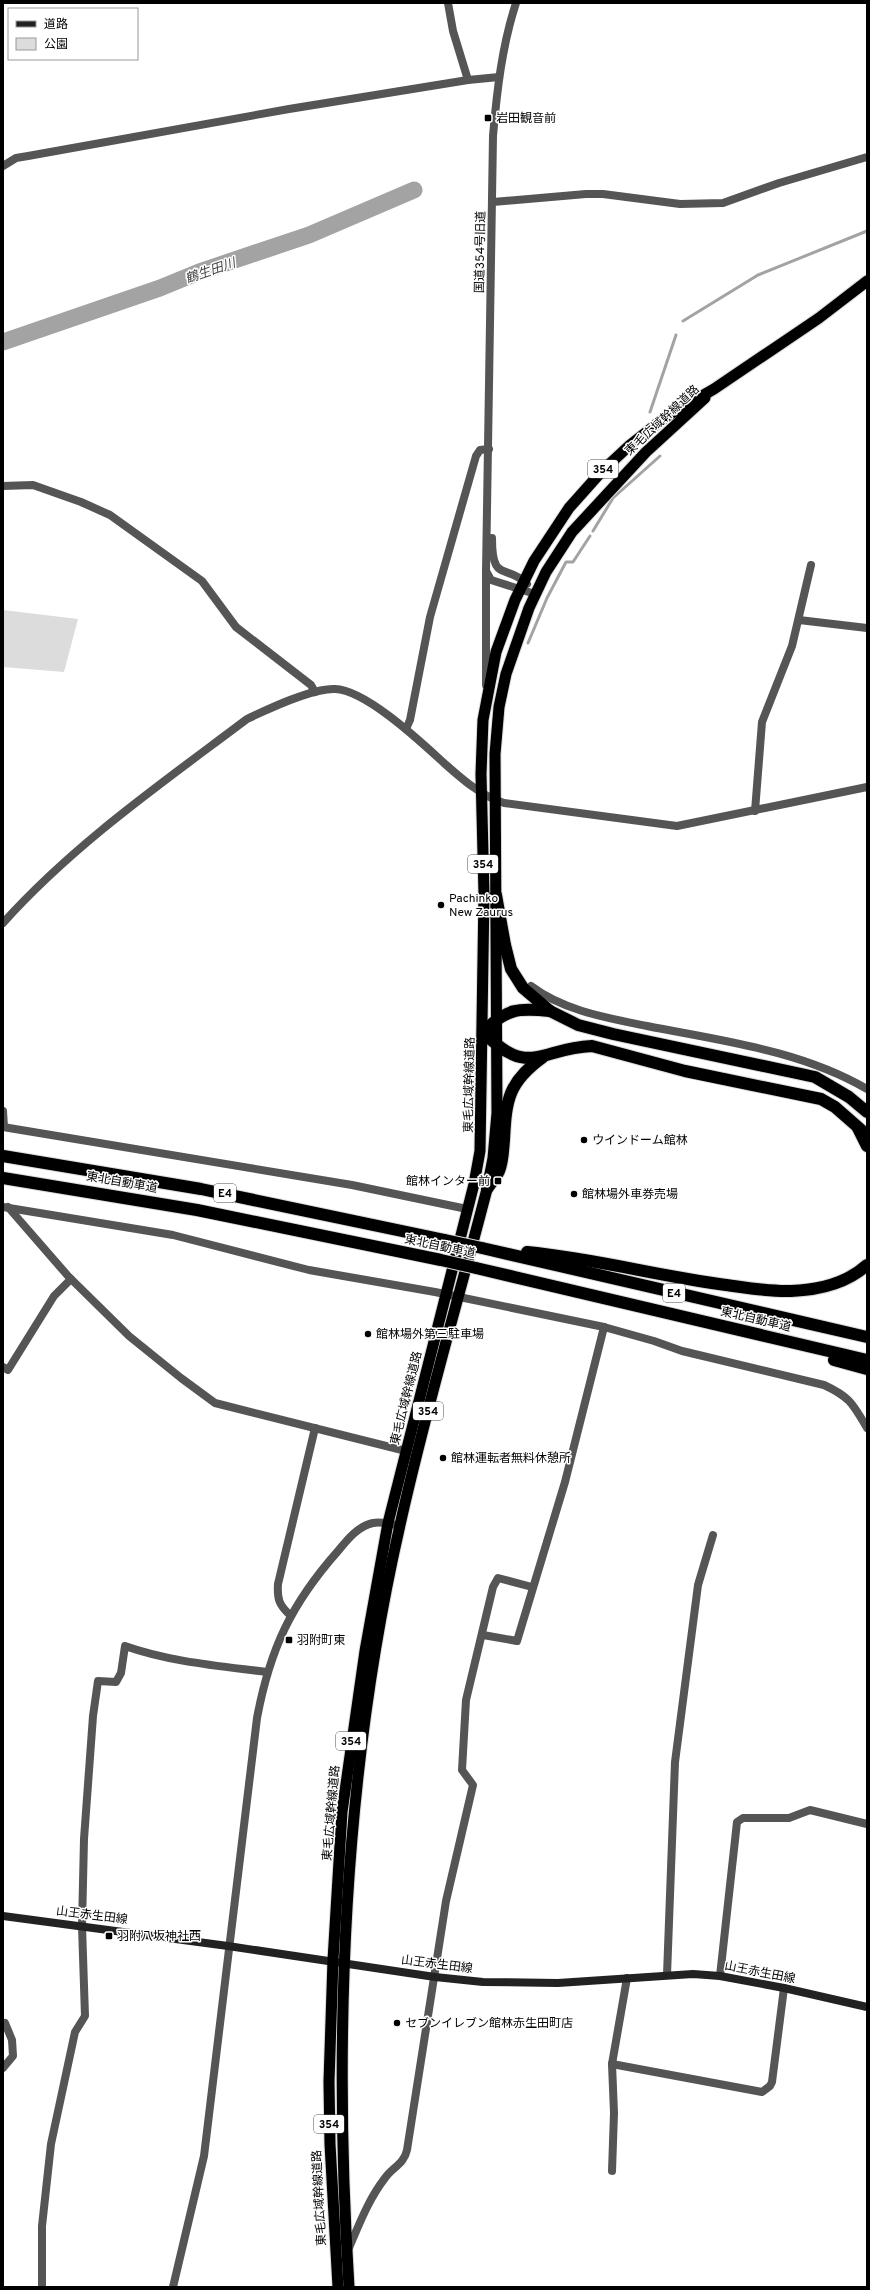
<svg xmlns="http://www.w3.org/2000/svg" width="870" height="2290" font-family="Overpass,'Noto Sans JP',sans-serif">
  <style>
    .green { fill: #dcdcdc }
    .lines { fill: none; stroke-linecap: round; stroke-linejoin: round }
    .stream { stroke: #a3a3a3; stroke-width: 3 }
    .river { stroke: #a3a3a3; stroke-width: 17 }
    .trunk-casing { stroke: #dbdbdb; stroke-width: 13 }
    .motorway-casing { stroke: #dbdbdb; stroke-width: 14 }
    .minor { stroke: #555; stroke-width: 8 }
    .tertiary { stroke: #555; stroke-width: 8 }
    .secondary { stroke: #222; stroke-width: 8 }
    .trunk { stroke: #000; stroke-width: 11 }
    .motorway { stroke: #000; stroke-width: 12 }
    .motorway-bridge-casing { stroke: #dbdbdb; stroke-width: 14; stroke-linecap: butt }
    .motorway-bridge { stroke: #000; stroke-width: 12 }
    .poi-dot { fill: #000; stroke: #fff; stroke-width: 1.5 }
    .labels { text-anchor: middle; stroke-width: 3; stroke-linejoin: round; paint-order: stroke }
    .shield { fill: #fff; stroke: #4c4c4c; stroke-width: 1 }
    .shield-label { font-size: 11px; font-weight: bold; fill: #000 }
    .poi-label { font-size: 12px; fill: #000; stroke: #fff; text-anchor: start }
    .street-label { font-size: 12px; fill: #000; stroke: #fff }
    .water-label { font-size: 13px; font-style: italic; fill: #444; stroke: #fff }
  </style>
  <rect width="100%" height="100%" fill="#fff"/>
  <polygon class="green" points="3,610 78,619 64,672 3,667"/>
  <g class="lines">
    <g class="stream">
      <polyline points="683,321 758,275 867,231"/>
      <polyline points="650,412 676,335"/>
      <polyline points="593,531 613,498 660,456"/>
      <polyline points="528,643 547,598 566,562 573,562 590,536"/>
    </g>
    <polyline class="river" points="3,342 160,288 199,272 309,235 414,190"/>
    <defs>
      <g id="trunk">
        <polyline points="338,2287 330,2144 329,2082 333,1960 342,1812 365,1651 388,1523 474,1184 480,1151 484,894 481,774 483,720 496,652 515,600 534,561 569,508 602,471 630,445 667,416 714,389 819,318 867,281"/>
        <path d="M349,2287c-16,-254 -6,-513 51,-762 25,-113 58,-224 87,-336l6,-31 4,-45 -2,-359 4,-47 7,-33 23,-66 17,-36 26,-40 74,-80 59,-54"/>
      </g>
      <g id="motorway">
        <polyline points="496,895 505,945 511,969 523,988 550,1011 578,1025 613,1034 815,1077 849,1097 867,1112"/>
        <path d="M550,1011c-32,-3 -43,-3 -67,21 46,47 57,16 109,14l93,25 136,28 14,8 32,28"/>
        <polyline points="858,1128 867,1146"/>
        <polyline points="3,1156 201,1189 445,1240"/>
        <polyline points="3,1178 197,1210 441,1260"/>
        <path d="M487,1189c4,-6 9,-12 12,-18 4,-9 4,-21 5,-31 2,-40 4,-58 39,-83"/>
        <polyline points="482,1248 867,1337"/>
        <path d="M527,1252c64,6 128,23 192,32 24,3 48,8 72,7 28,-1 55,-7 76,-26"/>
        <polyline points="476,1268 867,1360"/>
        <polyline points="834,1360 867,1369"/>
      </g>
    </defs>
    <use href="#trunk" class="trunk-casing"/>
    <use href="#motorway" class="motorway-casing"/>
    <g class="minor">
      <polyline points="3,166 16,158 28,156 289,109 468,80 453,31 448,3"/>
      <polyline points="493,202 586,194 603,194 680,204 723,203 779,183 867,157"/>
      <polyline points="3,486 33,485 81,502 110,515 202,581 236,627 311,685 315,692"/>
      <polyline points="799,620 867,628"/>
      <polyline points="406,729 410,720 430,617 476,456 480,450 489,449"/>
      <polyline points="755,811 762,722 792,646 811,565"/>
      <path d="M3,923c71,-79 159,-140 244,-204 21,-10 65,-31 88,-30 31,1 86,53 109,74 18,16 37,33 60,40l173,23 190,-39"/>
      <path d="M531,986c33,25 77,32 116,40 75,15 153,24 220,63"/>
      <polyline points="3,1111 4,1127"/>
      <polyline points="3,1127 352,1185 467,1209"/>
      <polyline points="8,1207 68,1276 129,1336 181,1378 215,1403 406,1451"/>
      <polyline points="3,1367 8,1370 54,1296 71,1279"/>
      <path d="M290,1615c-11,-10 -13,-16 -12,-31l37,-156"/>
      <polyline points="483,1635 517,1641 565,1482 604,1327"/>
      <polyline points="667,1975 675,1762 698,1585 713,1535"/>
      <polyline points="720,1976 737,1822 743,1818 789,1818 810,1810 867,1824"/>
      <polyline points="612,2064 762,2092 770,2086 772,2082 784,1988"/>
      <polyline points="3,2068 13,2056 12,2040 5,2023"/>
      <polyline points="612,2171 614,2113 612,2064 627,1978"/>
      <path d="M348,2250c11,-25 20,-50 37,-72 8,-11 19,-14 22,-28l39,-249 27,-116 -11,-15 4,-70 27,-113 5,-9 34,9"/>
      <path d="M42,2287v-61l9,-82 24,-112 10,-16 -3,-90 2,-87 9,-123 5,-35 18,1 5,-9 4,-27c45,16 95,20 142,26"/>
    </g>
    <g class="tertiary">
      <path d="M516,3c-14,43 -19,87 -23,133l-7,435 5,9 44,14"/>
      <polyline points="468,80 499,77"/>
      <path d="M492,538c0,46 14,25 35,46"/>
      <polyline points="486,685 486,572"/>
      <path d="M3,1207l170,28 136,35 126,22 169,35 50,14 28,10 142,34c26,12 29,19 43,43"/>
      <path d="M173,2287l31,-131 53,-438c13,-69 34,-114 81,-167 9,-11 20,-25 35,-28 9,-2 18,1 27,3"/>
    </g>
    <polyline class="secondary" points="3,1916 228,1946 435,1977 483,1982 558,1983 693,1974 720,1976 784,1988 867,2007"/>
    <use href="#trunk" class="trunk"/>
    <use href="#motorway" class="motorway"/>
    <defs>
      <g id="motorway-bridge">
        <polyline points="445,1240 482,1248"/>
        <polyline points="441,1260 476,1268"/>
      </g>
    </defs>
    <use href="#motorway-bridge" class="motorway-bridge-casing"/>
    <use href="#motorway-bridge" class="motorway-bridge"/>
  </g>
  <g class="poi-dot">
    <rect x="484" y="114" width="8" height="8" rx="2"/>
    <circle cx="441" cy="905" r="4"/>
    <circle cx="584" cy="1140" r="4"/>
    <rect x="494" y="1177" width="8" height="8" rx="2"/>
    <circle cx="574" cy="1194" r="4"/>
    <circle cx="368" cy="1334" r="4"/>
    <circle cx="443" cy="1458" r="4"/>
    <rect x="285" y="1636" width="8" height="8" rx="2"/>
    <rect x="105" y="1932" width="8" height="8" rx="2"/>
    <circle cx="397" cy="2023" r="4"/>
  </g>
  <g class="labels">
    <g class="shield">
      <rect x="588" y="460" width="30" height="18" rx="3"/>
      <rect x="468" y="855" width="30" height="18" rx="3"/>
      <rect x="214" y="1184" width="22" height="18" rx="3"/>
      <rect x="663" y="1284" width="22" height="18" rx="3"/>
      <rect x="413" y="1402" width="30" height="18" rx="3"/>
      <rect x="336" y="1732" width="30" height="18" rx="3"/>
      <rect x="314" y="2115" width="30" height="18" rx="3"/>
    </g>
    <g class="shield-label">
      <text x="603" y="473">354</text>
      <text x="483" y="868">354</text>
      <text x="225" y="1197">E4</text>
      <text x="674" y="1297">E4</text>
      <text x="428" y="1415">354</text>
      <text x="351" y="1745">354</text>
      <text x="329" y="2128">354</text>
    </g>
    <g class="poi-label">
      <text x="496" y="122">岩田観音前</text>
      <text x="449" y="902">Pachinko<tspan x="449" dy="14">New Zaurus</tspan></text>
      <text x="592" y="1144">ウインドーム館林</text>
      <text x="490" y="1185" text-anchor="end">館林インター前</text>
      <text x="582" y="1198">館林場外車券売場</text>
      <text x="376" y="1338">館林場外第三駐車場</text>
      <text x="451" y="1462">館林運転者無料休憩所</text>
      <text x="297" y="1644">羽附町東</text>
      <text x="117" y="1940">羽附八坂神社西</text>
      <text x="405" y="2027">セブンイレブン館林赤生田町店</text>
    </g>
    <g class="street-label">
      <text transform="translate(480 252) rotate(-89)" y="4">国道354号旧道</text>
      <text transform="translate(662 420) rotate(-43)" y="4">東毛広域幹線道路</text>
      <text transform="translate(469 1085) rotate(-89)" y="4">東毛広域幹線道路</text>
      <text transform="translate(122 1182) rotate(10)" y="4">東北自動車道</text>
      <text transform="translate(440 1246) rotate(12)" y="4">東北自動車道</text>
      <text transform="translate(756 1319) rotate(13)" y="4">東北自動車道</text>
      <text transform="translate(406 1398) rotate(-76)" y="4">東毛広域幹線道路</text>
      <text transform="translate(331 1813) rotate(-85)" y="4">東毛広域幹線道路</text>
      <text transform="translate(92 1915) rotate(7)" y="4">山王赤生田線</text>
      <text transform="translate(437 1964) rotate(7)" y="4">山王赤生田線</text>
      <text transform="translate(760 1972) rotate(11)" y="4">山王赤生田線</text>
      <text transform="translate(319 2198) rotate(-93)" y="4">東毛広域幹線道路</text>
    </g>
    <g class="water-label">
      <text transform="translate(210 270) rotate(-19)" y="5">鶴生田川</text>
    </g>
  </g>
  <rect width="870" height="2290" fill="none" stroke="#000000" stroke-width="8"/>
  <rect x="8" y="8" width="130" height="52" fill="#ffffff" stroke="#999999"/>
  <rect x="16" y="21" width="20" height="6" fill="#222222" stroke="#999999"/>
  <text x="44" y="28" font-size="12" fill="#000000">道路</text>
  <rect x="16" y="38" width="20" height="12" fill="#dcdcdc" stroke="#999999"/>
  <text x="44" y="48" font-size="12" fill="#000000">公園</text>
</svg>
